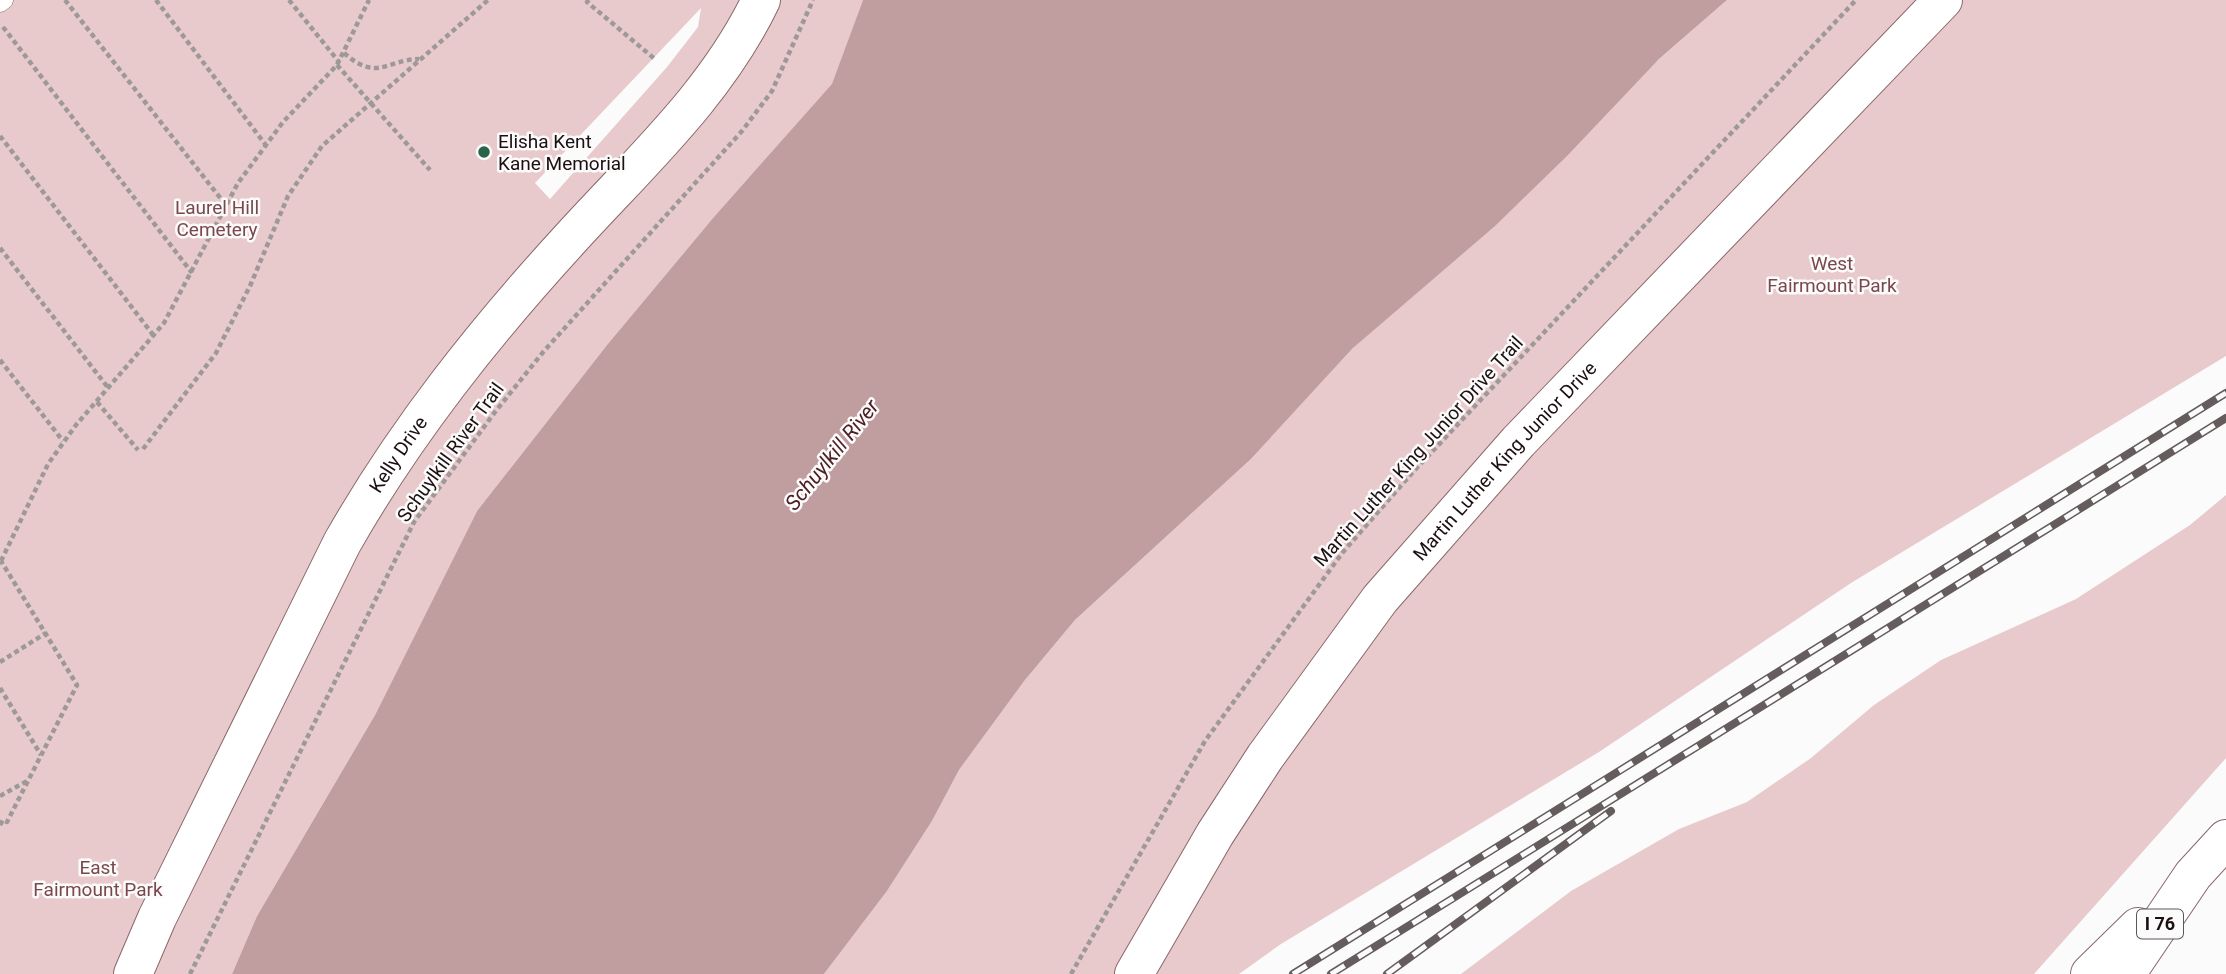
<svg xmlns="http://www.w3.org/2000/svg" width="2226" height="974" font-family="Roboto,sans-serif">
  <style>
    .green { fill: #e9cacc; fill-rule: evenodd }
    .water { fill: #c09ea0 }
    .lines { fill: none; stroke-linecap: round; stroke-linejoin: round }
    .service-casing { stroke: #89676a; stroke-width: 19 }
    .secondary-casing { stroke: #89676a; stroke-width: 40 }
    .primary-casing { stroke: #89676a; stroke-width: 40 }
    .motorway-casing { stroke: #89676a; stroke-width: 40 }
    .path { stroke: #9e9999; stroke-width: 4.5; stroke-dasharray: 5 3.5; stroke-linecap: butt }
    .service { stroke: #fff; stroke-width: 18 }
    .secondary { stroke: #fff; stroke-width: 38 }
    .primary { stroke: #fff; stroke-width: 38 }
    .motorway { stroke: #fff; stroke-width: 38 }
    .rail-casing { stroke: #655c5d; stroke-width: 8 }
    .rail { stroke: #fbfbfb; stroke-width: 5; stroke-dasharray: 16; stroke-linecap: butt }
    .poi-dot { fill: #2a624a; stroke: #fbfbfb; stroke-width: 2.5 }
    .labels { text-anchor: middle; stroke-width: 5; stroke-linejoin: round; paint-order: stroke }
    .shield { fill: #fbfbfb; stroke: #5f5656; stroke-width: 2 }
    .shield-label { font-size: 18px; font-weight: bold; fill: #1c0f10 }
    .poi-label { font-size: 19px; fill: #1c0f10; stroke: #fbfbfb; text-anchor: start }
    .park-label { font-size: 19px; fill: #7a474c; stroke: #fbfbfb }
    .street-label { font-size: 19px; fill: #1c0f10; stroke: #fbfbfb }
    .water-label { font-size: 21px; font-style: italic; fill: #4e2026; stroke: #fbfbfb }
  </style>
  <rect width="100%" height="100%" fill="#fbfbfb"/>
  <g class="green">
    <path d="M0,0h863l-30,84 -120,134 -106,127 -130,166 -102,204 -118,201 -25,58h-232zM701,8l-3,19 -31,40 -117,132 -15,-16z"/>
    <polygon points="1727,0 2226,0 2226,356 1851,583 1599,752 1281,944 1239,974 824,974 887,891 932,821 959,770 1025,680 1075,620 1251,459 1353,348 1659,59"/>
    <polygon points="2226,495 2226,758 2034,974 1461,974 1571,891 1679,829 1747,802 1811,758 1874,705 1941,660 2076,599 2190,525"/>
  </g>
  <polygon class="water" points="863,0 1727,0 1659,59 1567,156 1495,226 1353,348 1251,459 1075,620 1025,680 959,770 932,821 887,891 824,974 232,974 257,916 375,715 477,511 607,345 713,218 832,84"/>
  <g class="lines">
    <defs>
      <polyline id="service" points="0,3 4,0"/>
      <g id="secondary">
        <path id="s1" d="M1134,974l81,-140 50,-77 115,-158 138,-157 425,-442"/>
      </g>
      <g id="primary">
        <path id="s2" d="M133,974l24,-56 185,-375c63,-111 142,-210 228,-304 70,-77 146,-145 191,-239"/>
      </g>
      <g id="motorway">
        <polyline points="2090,974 2138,927"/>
        <polyline points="2126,974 2193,875 2226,839"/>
      </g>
    </defs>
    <use href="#service" class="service-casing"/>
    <use href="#secondary" class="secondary-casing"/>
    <use href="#primary" class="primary-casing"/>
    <use href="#motorway" class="motorway-casing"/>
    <g class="path">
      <polyline points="65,0 225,204"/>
      <polyline points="156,0 265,144"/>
      <polyline points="289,0 339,62"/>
      <polyline points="589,0 587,2 656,60"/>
      <polyline points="3,27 192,273"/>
      <path d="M344,53c33,29 42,7 75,6"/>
      <polyline points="337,65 430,170"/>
      <polyline points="0,136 154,336"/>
      <polyline points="0,248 109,389"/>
      <polyline points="0,360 63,441"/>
      <polyline points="97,402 138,450"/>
      <polyline points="143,449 216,353 250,286 288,196 322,146 488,0"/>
      <polyline points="1,561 48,464 76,425 164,323 238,183 283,122 337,65 369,0"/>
      <polyline points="0,662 46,633"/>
      <polyline points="0,688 41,755"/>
      <polyline points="0,796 27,781"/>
      <polyline points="0,825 3,820 7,822 77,685 1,561"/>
      <polyline points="190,974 414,522 495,412 544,351 742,131 772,91 813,0"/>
      <polyline points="1071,974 1205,741 1343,552 1413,472 1856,0"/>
    </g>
    <use href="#service" class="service"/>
    <use href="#secondary" class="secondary"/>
    <use href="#primary" class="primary"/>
    <use href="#motorway" class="motorway"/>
    <defs>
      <g id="rail">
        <polyline points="1293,974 2226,393"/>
        <polyline points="1331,974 2226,418"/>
        <polyline points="1387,974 1611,811"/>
      </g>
    </defs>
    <use href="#rail" class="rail-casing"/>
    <use href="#rail" class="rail"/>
  </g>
  <circle class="poi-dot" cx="484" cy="152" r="7"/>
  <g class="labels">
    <rect class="shield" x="2137" y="909.5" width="46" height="29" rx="5"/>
    <g class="shield-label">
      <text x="2160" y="930">I 76</text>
    </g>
    <g class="poi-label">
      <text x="498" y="148">Elisha Kent<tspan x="498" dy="22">Kane Memorial</tspan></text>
    </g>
    <g class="park-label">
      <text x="217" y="214">Laurel Hill<tspan x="217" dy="22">Cemetery</tspan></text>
      <text x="1832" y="270">West<tspan x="1832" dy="22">Fairmount Park</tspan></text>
      <text x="98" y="874">East<tspan x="98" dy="22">Fairmount Park</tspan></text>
    </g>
    <g class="street-label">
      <text transform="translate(1418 451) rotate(-48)" y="7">Martin Luther King Junior Drive Trail</text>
      <text transform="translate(450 452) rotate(-54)" y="7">Schuylkill River Trail</text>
      <text dy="7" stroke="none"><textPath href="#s2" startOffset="584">Kelly Drive</textPath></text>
      <text dy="7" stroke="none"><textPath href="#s1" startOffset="635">Martin Luther King Junior Drive</textPath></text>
    </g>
    <g class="water-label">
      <text transform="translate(832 455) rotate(-51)" y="7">Schuylkill River</text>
    </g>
  </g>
</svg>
